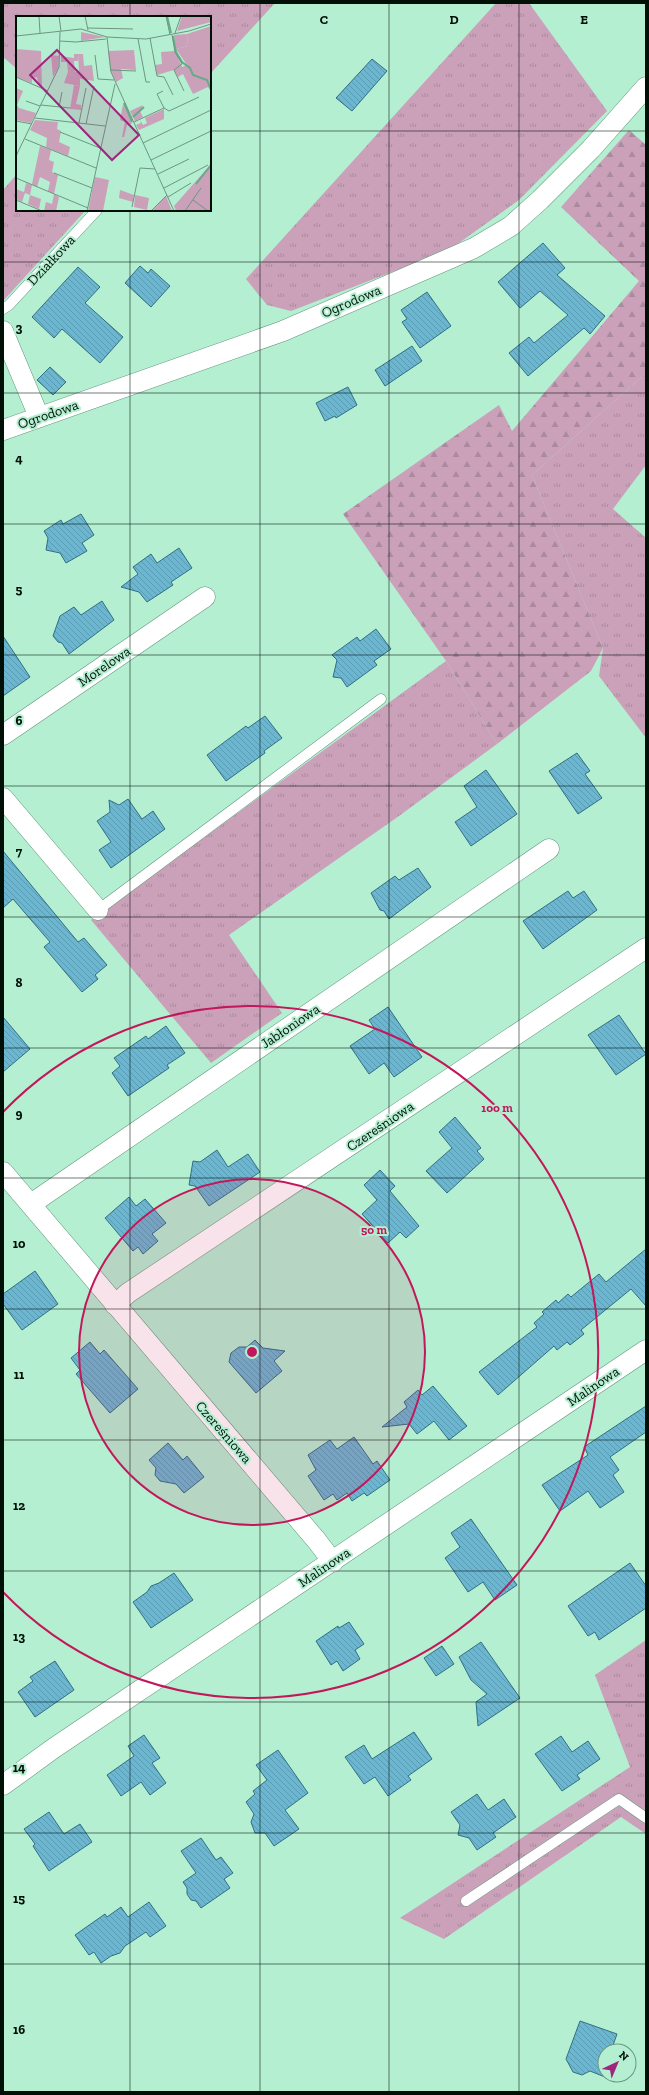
<svg xmlns="http://www.w3.org/2000/svg" width="649" height="2095" font-family="'Zilla Slab',serif">
  <style>
    .grass { fill: url(#grass-tufts) }
    .forest { fill: url(#forest-firs) }
    .building { fill: url(#building-back-hatch); stroke: #306f84 }
    .lines { fill: none; stroke-linecap: round; stroke-linejoin: round }
    .service-casing { stroke: #60987d; stroke-width: 11 }
    .minor-casing { stroke: #60987d; stroke-width: 21 }
    .service { stroke: #fff; stroke-width: 10 }
    .minor { stroke: #fff; stroke-width: 20 }
    .grid { fill: none; stroke: #001007; stroke-width: 1; stroke-opacity: 0.55 }
    .ring { fill: none; stroke: #c2185b; stroke-width: 2 }
    .labels { text-anchor: middle; stroke-width: 4; stroke-linejoin: round; paint-order: stroke }
    .street-label { font-size: 14px; fill: #001007; stroke: #b5efd2 }
    .inset-river { fill: none; stroke: #67aa8a; stroke-width: 2 }
    .inset-road { fill: none; stroke: #6d9681; stroke-width: 1 }
    .view { fill: #a0257c; fill-opacity: 0.15; stroke: #a0257c; stroke-width: 2 }
    .inset-edge { fill: none; stroke: #001007; stroke-width: 2 }
    .grid-label { font-size: 13px; text-anchor: middle; font-weight: bold; fill: #001007; stroke: #b5efd2; stroke-width: 4; stroke-linejoin: round; paint-order: stroke }
    .centre { fill: #c2185b; stroke: #b5efd2; stroke-width: 2 }
    .ring-label { font-size: 12px; text-anchor: middle; font-weight: bold; fill: #c2185b; stroke: #b5efd2; stroke-width: 4; stroke-linejoin: round; paint-order: stroke }
  </style>
  <defs>
    <pattern id="grass-tufts" width="24" height="20" patternUnits="userSpaceOnUse"><rect width="24" height="20" fill="#caa1b9"/><path d="M3 7l-1-3M5 7V3M7 7l1-3M15 17l-1-3M17 17v-4M19 17l1-3" fill="none" stroke="#ac8a9e"/></pattern>
    <pattern id="forest-firs" width="22" height="20" patternUnits="userSpaceOnUse"><rect width="22" height="20" fill="#caa1b9"/><path d="M5 1l3.5 6h-7zM16 11l3.5 6h-7z" fill="#ac8a9e"/></pattern>
    <pattern id="building-back-hatch" width="6" height="6" patternUnits="userSpaceOnUse"><rect width="6" height="6" fill="#6bb7d1"/><path d="M-1 5l2 2M0 0l6 6M5-1l2 2" fill="none" stroke="#5b9cb2"/></pattern>
  </defs>
  <rect width="100%" height="100%" fill="#b5efd2"/>
  <g class="grass">
    <polygon points="3,3 275,3 210,74 210,17 17,17 17,69 3,57"/>
    <polygon points="496,3 529,3 607,111 519,200 449,250 291,311 267,305 246,279"/>
    <polygon points="17,174 17,210 86,210 3,301 3,190"/>
    <polygon points="646,373 646,465 613,509 646,538 646,738 599,676 603,648 532,475"/>
    <polygon points="446,661 497,744 399,816 229,935 282,1013 211,1063 91,920"/>
    <polygon points="646,1640 646,1834 621,1817 444,1939 400,1918 630,1767 595,1675"/>
  </g>
  <polygon class="forest" points="629,130 646,145 646,373 532,475 603,648 591,671 497,744 446,661 343,514 499,405 512,431 639,281 561,207"/>
  <g class="building">
    <polygon points="372,59 387,71 352,111 336,98"/>
    <polygon points="543,243 565,268 557,275 605,316 590,334 584,328 528,376 509,353 529,337 534,343 568,315 540,291 520,308 498,282"/>
    <polygon points="140,266 148,273 151,269 170,286 151,307 125,283"/>
    <polygon points="78,267 100,287 85,303 123,337 100,363 62,329 54,338 32,317"/>
    <polygon points="427,292 451,326 420,348 402,322 407,319 401,310"/>
    <polygon points="412,346 422,361 385,386 375,370"/>
    <polygon points="50,367 66,382 53,395 37,380"/>
    <polygon points="348,387 357,405 336,418 335,416 325,421 316,403"/>
    <polygon points="81,514 94,535 82,543 87,551 66,563 60,553 46,550 48,538 44,531 61,520 63,524"/>
    <polygon points="179,548 192,568 171,582 173,585 147,602 139,592 121,587 138,574 133,567 151,554 157,563"/>
    <polygon points="102,601 114,620 69,654 62,643 58,642 53,636 60,616 74,607 81,615"/>
    <polygon points="376,629 391,649 374,661 377,665 347,687 341,678 333,677 337,660 332,655 357,637 360,641"/>
    <polygon points="3,636 30,677 3,696"/>
    <polygon points="265,716 282,738 264,751 265,753 226,781 207,755 246,726 248,728"/>
    <polygon points="577,753 590,771 585,774 602,798 578,814 549,771"/>
    <polygon points="486,770 517,814 471,846 455,822 477,807 464,786"/>
    <polygon points="128,799 142,819 153,811 165,829 111,868 99,850 111,842 97,821 110,812 109,800 119,805"/>
    <polygon points="3,851 78,942 84,938 107,965 95,975 98,979 82,992 44,947 50,942 13,899 3,908"/>
    <polygon points="418,868 431,887 389,919 384,911 380,910 371,893 395,876 399,880"/>
    <polygon points="568,891 573,898 584,891 597,910 543,949 523,921"/>
    <polygon points="388,1007 422,1057 394,1077 384,1063 369,1074 350,1046 375,1029 369,1020"/>
    <polygon points="619,1015 646,1054 616,1075 588,1035"/>
    <polygon points="3,1017 30,1049 3,1072"/>
    <polygon points="166,1026 185,1053 167,1065 169,1068 128,1096 112,1073 120,1066 114,1058 146,1036 148,1039"/>
    <polygon points="455,1117 481,1148 477,1151 484,1159 447,1193 426,1171 452,1148 439,1132"/>
    <polygon points="217,1150 228,1167 248,1154 260,1172 209,1206 195,1186 189,1185 193,1161 200,1162"/>
    <polygon points="380,1170 395,1186 390,1191 419,1226 406,1238 400,1232 388,1243 362,1214 377,1200 364,1185"/>
    <polygon points="129,1197 136,1206 145,1199 166,1223 152,1234 158,1241 143,1254 138,1247 133,1251 105,1218"/>
    <polygon points="646,1249 646,1306 631,1289 581,1330 584,1334 570,1345 567,1342 557,1350 554,1346 498,1395 479,1372 537,1327 534,1323 544,1314 542,1312 556,1300 558,1303 568,1294 571,1297 599,1274 606,1282"/>
    <polygon points="35,1271 58,1304 22,1330 3,1304 3,1294"/>
    <polygon points="255,1340 263,1348 285,1351 274,1361 282,1371 256,1393 229,1362 231,1353 239,1347 247,1347"/>
    <polygon points="90,1342 100,1354 104,1350 138,1389 110,1413 76,1374 80,1370 71,1358"/>
    <polygon points="433,1386 467,1426 449,1440 434,1421 417,1434 409,1424 382,1427 407,1407 404,1402 418,1390 422,1395"/>
    <polygon points="646,1406 646,1432 610,1457 619,1470 613,1475 624,1492 600,1508 588,1491 560,1511 542,1485 588,1455 584,1447"/>
    <polygon points="354,1437 373,1464 377,1461 390,1480 367,1496 364,1493 352,1501 347,1493 337,1500 333,1494 324,1500 308,1476 316,1470 308,1455 330,1440 337,1449"/>
    <polygon points="168,1443 183,1460 187,1456 204,1477 184,1493 176,1484 160,1481 155,1475 156,1468 149,1460"/>
    <polygon points="471,1519 517,1585 495,1600 483,1582 468,1592 445,1558 460,1547 451,1533"/>
    <polygon points="630,1563 646,1586 646,1608 599,1640 595,1632 588,1636 568,1606"/>
    <polygon points="174,1573 193,1600 151,1628 133,1602 147,1592 151,1586 159,1583"/>
    <polygon points="349,1622 364,1644 355,1650 360,1659 343,1671 337,1661 331,1665 316,1641 338,1626 339,1628"/>
    <polygon points="481,1642 520,1698 478,1726 476,1702 487,1694 471,1680 459,1657"/>
    <polygon points="442,1646 454,1664 436,1676 424,1658"/>
    <polygon points="55,1661 74,1690 35,1717 18,1692 33,1681 30,1677"/>
    <polygon points="414,1732 432,1759 408,1776 411,1780 388,1796 375,1777 364,1784 345,1757 364,1745 372,1759"/>
    <polygon points="144,1735 160,1758 152,1763 166,1783 150,1795 141,1782 121,1796 107,1775 134,1756 128,1746"/>
    <polygon points="561,1736 572,1752 588,1741 600,1759 577,1775 580,1779 562,1791 535,1754"/>
    <polygon points="278,1750 308,1793 285,1810 299,1829 274,1846 265,1833 255,1833 251,1822 254,1814 246,1802 255,1794 253,1791 267,1780 256,1765"/>
    <polygon points="477,1794 488,1810 504,1799 516,1817 493,1833 496,1837 477,1850 469,1838 458,1835 460,1825 451,1812"/>
    <polygon points="49,1812 64,1834 80,1824 92,1842 49,1871 33,1846 35,1844 24,1829"/>
    <polygon points="201,1838 216,1860 221,1857 233,1873 224,1879 230,1888 201,1908 196,1901 191,1900 187,1894 187,1888 183,1882 196,1873 181,1851"/>
    <polygon points="149,1902 166,1926 150,1937 146,1932 125,1946 120,1953 111,1956 101,1963 94,1952 89,1955 75,1935 105,1914 107,1917 121,1907 128,1917"/>
    <polygon points="580,2021 617,2034 611,2051 605,2051 605,2077 590,2071 582,2075 573,2072 566,2059"/>
  </g>
  <g class="lines">
    <defs>
      <g id="service">
        <polyline points="3,309 9,305 97,210"/>
        <polyline points="98,910 381,699"/>
        <polyline points="466,1901 619,1799 646,1818"/>
      </g>
      <g id="minor">
        <polyline points="3,331 39,417"/>
        <polyline points="3,430 283,331 474,248 511,226 540,200 591,149 646,87"/>
        <polyline points="3,735 205,597"/>
        <polyline points="3,798 98,910"/>
        <polyline points="3,1172 317,1541 333,1562"/>
        <polyline points="31,1204 549,849"/>
        <polyline points="115,1305 128,1293 646,948"/>
        <polyline points="3,1785 54,1748 646,1350"/>
      </g>
    </defs>
    <use href="#service" class="service-casing"/>
    <use href="#minor" class="minor-casing"/>
    <use href="#service" class="service"/>
    <use href="#minor" class="minor"/>
  </g>
  <path class="grid" d="M130,3v14M260,3v2089M389,3v2089M519,3v2089M3,131h14M210,131h436M130,210v1882M3,262h643M3,393h643M3,524h643M3,655h643M3,786h643M3,917h643M3,1048h643M3,1178h643M3,1309h643M3,1440h643M3,1571h643M3,1702h643M3,1833h643M3,1964h643"/>
  <circle cx="252" cy="1352" r="173" fill="#c2185b" fill-opacity=".12"/>
  <g class="ring">
    <circle cx="252" cy="1352" r="173"/>
    <path d="M3 1112A346 346 0 1 1 3 1592"/>
  </g>
  <g class="labels">
    <g class="street-label">
      <text transform="translate(51 260) rotate(-47)" y="5">Działkowa</text>
      <text transform="translate(351 301) rotate(-23)" y="5">Ogrodowa</text>
      <text transform="translate(48 414) rotate(-19)" y="5">Ogrodowa</text>
      <text transform="translate(104 666) rotate(-34)" y="5">Morelowa</text>
      <text transform="translate(290 1026) rotate(-34)" y="5">Jabłoniowa</text>
      <text transform="translate(380 1126) rotate(-34)" y="5">Czereśniowa</text>
      <text transform="translate(593 1386) rotate(-34)" y="5">Malinowa</text>
      <text transform="translate(224 1432) rotate(49)" y="5">Czereśniowa</text>
      <text transform="translate(324 1567) rotate(-34)" y="5">Malinowa</text>
    </g>
  </g>
  <g transform="translate(16 16)">
    <rect width="195" height="195" fill="#b5efd2"/>
    <path d="M166,0h29v6l-34,9zM195,10v65l-3,-4 -15,7 -10,-20 -5,3 -4,-7 -17,5 -2,-10 7,-1 -1,-12 14,-1 7,16 5,-2 -11,-16 12,-3 -1,-12zM0,33l25,2 1,37 -3,-2 -2,-9 -5,1v5l-16,-6zM118,34l2,20 -15,-1 2,9 -7,4 -6,-13 -2,-18zM62,38h5l1,12 8,-1 2,16 -13,-2 -10,-5v-13h3l1,11h4zM35,39l8,1 -1,12 -5,9zM58,69l6,1 -4,18 5,1v5l-11,-1zM0,72l7,3 -6,14 2,3 17,5 -5,10 -15,-3zM107,88l9,20 -5,1 -3,12h-2l3,-15 -5,-2zM127,89l-3,6 3,6 -8,4 -5,-10zM148,93v10l-25,11 -3,-5 5,-2 -1,-3 3,5 4,-2 -2,-5zM19,104l23,2 -1,7 4,2 -2,11 11,5 -2,9 -22,-9 1,-9 -17,-8zM24,130l11,4 -2,10 5,2 -2,10 6,3 -4,19 -6,-3 2,-9 -10,-5 -3,10 -5,-3zM195,148v47h-35l-2,-5zM79,161l14,3 -6,31h-15zM10,167l6,2 -2,10 11,4 -2,10 -11,-5 2,-9 -5,-2 -3,9 -6,-3v-10l8,3zM104,174l14,5 -1,7 -14,-4zM119,179l14,3 -2,12 -13,-3zM150,180l6,15h-20z" fill="#caa1b9"/>
    <path d="M58,38h4v7h-7v13l9,4v8l-16,-3 4,-11 -1,-10h-6v-6l13,2zM38,178l5,3 -3,14h-12l2,-9 6,2z" fill="#caa1b9"/>
    <path d="M171,18l1,12 -12,3 -2,-14z" fill="#caa1b9"/>
    <path d="M65,16l24,5 -24,4z" fill="#caa1b9"/>
    <path class="inset-river" d="M151,0l4,17M157,20l3,16 6,10 8,6 3,7 14,5 4,10M108,87l8,19M117,101l11,-10M180,168l15,-19"/>
    <path class="inset-road" d="M23,0l1,17M43,0l2,15M69,0l3,14M150,0l4,19M72,12l45,1M159,17l6,-17M156,19l3,17 7,12 -8,6 10,21M0,20l65,-7 26,8 39,2 43,-8 22,-7M91,21l4,35 63,139M134,22l7,38 7,1 9,18M122,23l8,43h4M44,25l16,1 30,-3M79,39l3,24 16,1M94,54l26,1M0,61l32,14M147,75l-6,3 7,14M10,85l14,5M25,89l29,3M43,91l3,-15M19,102l70,8M0,105l16,3M118,106l30,-14 5,3 30,-14M63,107l7,-35M70,108l8,-38M44,116l40,16M9,123l71,29M127,127l68,-33M0,140l43,-89 1,-35M135,144l60,-29M38,157l38,15M142,158l31,-15M0,162l72,30M148,172l44,-23M152,181l23,-14M0,184l26,11M177,184l15,11M116,191l8,-39 15,1M71,195l28,-127M135,195l16,-16M169,195l16,-23"/>
    <path class="view" d="M41,34l82,85 -27,25 -82,-85z"/>
    <rect width="195" height="195" class="inset-edge"/>
  </g>
  <g class="grid-label">
    <text x="324" y="24">C</text>
    <text x="454" y="24">D</text>
    <text x="584" y="24">E</text>
    <text x="19" y="332">3</text>
    <text x="19" y="463">4</text>
    <text x="19" y="594">5</text>
    <text x="19" y="725">6</text>
    <text x="19" y="856">7</text>
    <text x="19" y="987">8</text>
    <text x="19" y="1118">9</text>
    <text x="19" y="1248">10</text>
    <text x="19" y="1379">11</text>
    <text x="19" y="1510">12</text>
    <text x="19" y="1641">13</text>
    <text x="19" y="1772">14</text>
    <text x="19" y="1903">15</text>
    <text x="19" y="2034">16</text>
  </g>
  <circle cx="252" cy="1352" r="6" class="centre"/>
  <g class="ring-label">
    <text x="497" y="1112">100 m</text>
    <text x="374" y="1234">50 m</text>
  </g>
  <rect width="649" height="2095" fill="none" stroke="#001007" stroke-width="8"/>
  <g transform="translate(617 2063) rotate(44)"><circle r="19" fill="#b5efd2" stroke="#6d9681"/>
  <path d="M0-3L7 15L0 10L-7 15Z" fill="#a0257c"/>
  <text y="-6" font-size="11" font-weight="bold" text-anchor="middle" fill="#001007">N</text>
  </g>
</svg>
